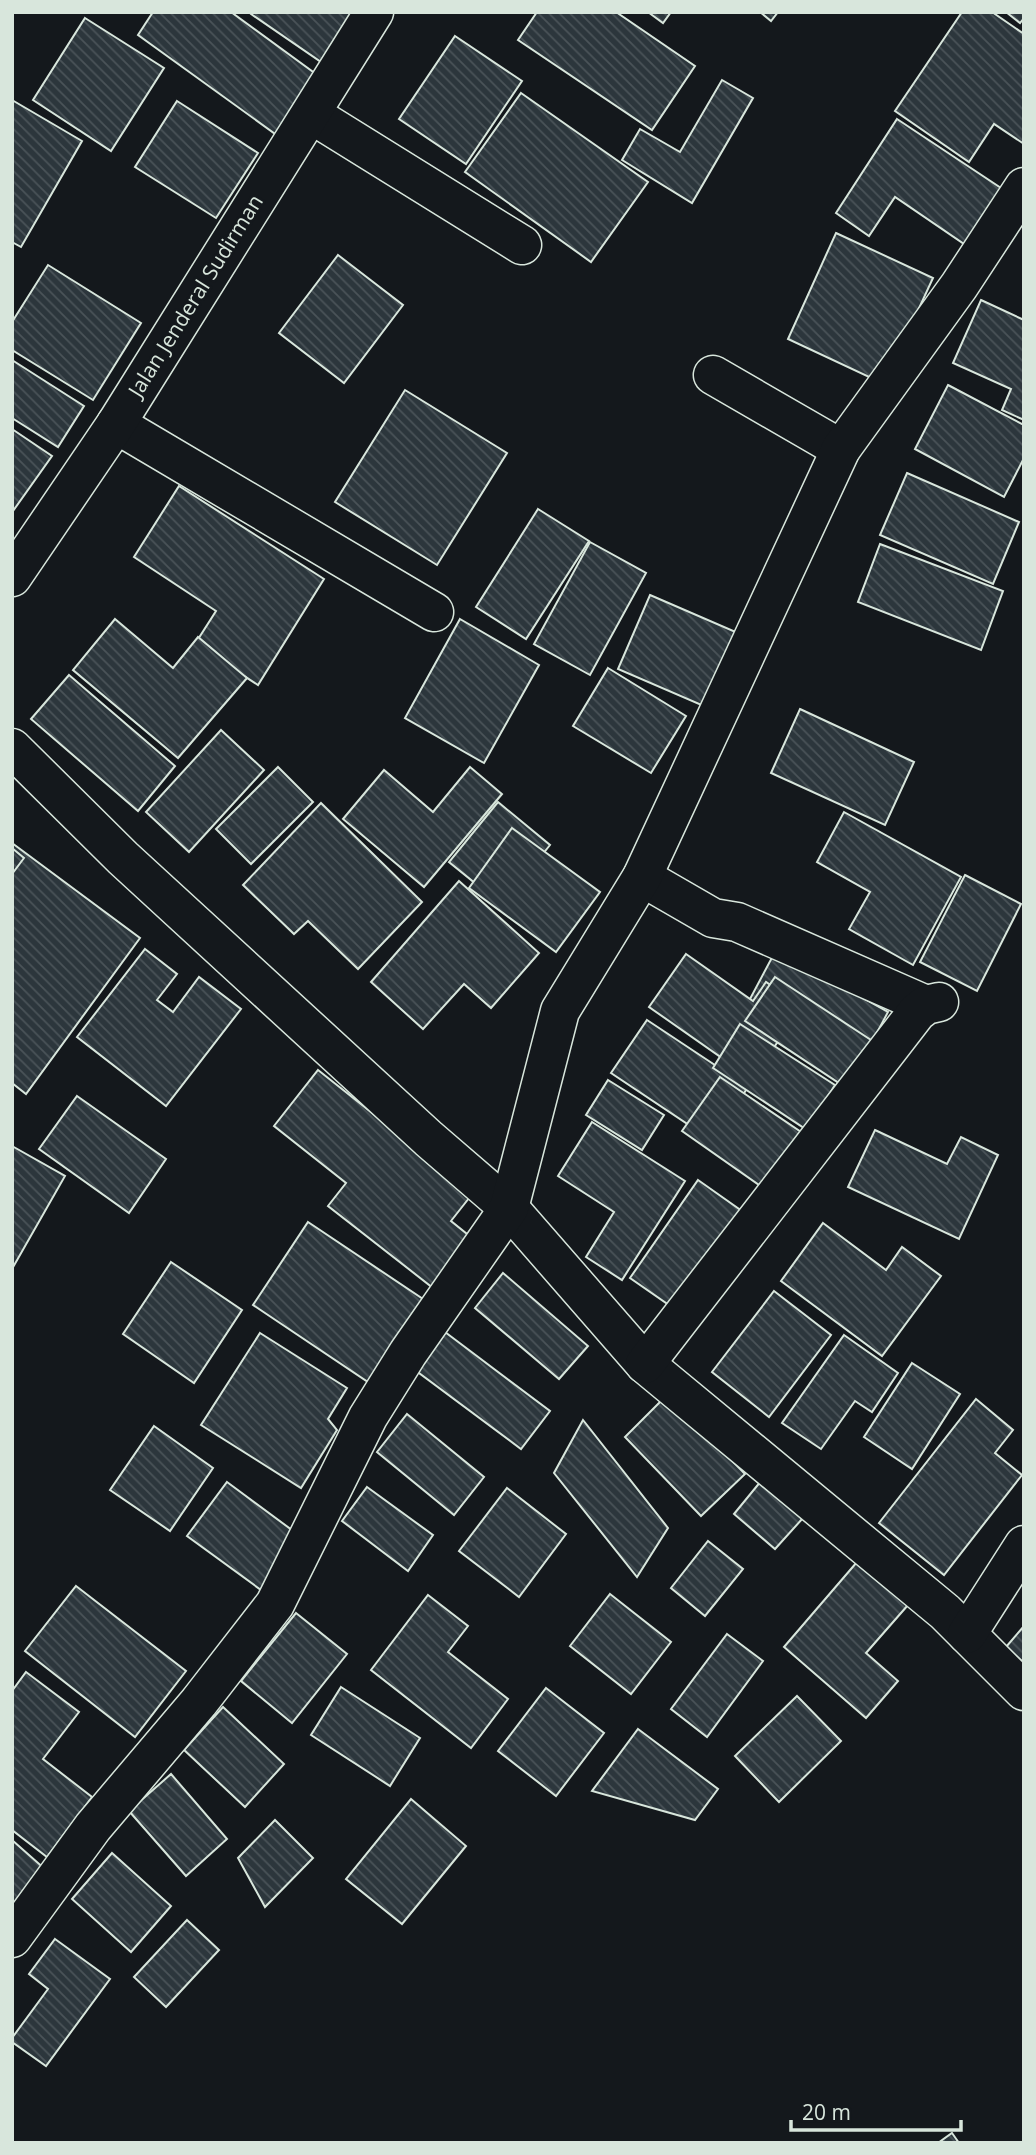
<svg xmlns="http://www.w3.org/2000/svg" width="1036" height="2155" font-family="'Open Sans',sans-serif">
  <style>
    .building { fill: url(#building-back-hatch); stroke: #d8e6dc; stroke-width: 2 }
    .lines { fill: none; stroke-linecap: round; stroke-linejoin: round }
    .minor-casing { stroke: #d8e6dc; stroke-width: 41 }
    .major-casing { stroke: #d8e6dc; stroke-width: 41 }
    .minor { stroke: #14181c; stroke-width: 38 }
    .major { stroke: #14181c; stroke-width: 38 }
    .labels { text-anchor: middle; stroke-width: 5; stroke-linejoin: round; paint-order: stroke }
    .street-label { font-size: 21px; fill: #d8e6dc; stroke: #14181c }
  </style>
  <defs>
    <pattern id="building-back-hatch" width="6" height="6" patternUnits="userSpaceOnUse" patternTransform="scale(1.75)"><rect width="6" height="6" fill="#2c363c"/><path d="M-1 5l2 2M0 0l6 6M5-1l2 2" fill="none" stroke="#4a5358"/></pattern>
  </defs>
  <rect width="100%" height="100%" fill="#14181c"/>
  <g class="building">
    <polygon points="153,12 231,12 320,77 278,136 138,35"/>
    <polygon points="252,12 359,12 324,64 251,14"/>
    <polygon points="537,12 616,12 695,66 652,130 518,40"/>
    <polygon points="648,12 671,12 663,23"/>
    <polygon points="760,12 778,12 771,21"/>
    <polygon points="962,12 992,12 1024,34 1024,144 994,124 969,162 895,111"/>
    <polygon points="1006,12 1024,12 1024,18 1020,23"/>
    <polygon points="85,18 164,68 111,151 33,100"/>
    <polygon points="455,36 522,81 466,164 399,119"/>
    <polygon points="722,80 753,98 692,203 622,160 640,129 680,152"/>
    <polygon points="521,93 648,182 591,262 465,172"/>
    <polygon points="12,100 82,141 21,247 12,242"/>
    <polygon points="177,101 258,153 216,218 135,167"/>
    <polygon points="897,119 1007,192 970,248 895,197 869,236 836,213"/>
    <polygon points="836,233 933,278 884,384 788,339"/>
    <polygon points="338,255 403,305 344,383 279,333"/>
    <polygon points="48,265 141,323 93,400 12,350 12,322"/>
    <polygon points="981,300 1024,320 1024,420 1002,410 1011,389 953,363"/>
    <polygon points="12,360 84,406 58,447 12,418"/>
    <polygon points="948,385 1024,425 1024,458 1004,497 915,449"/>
    <polygon points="405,390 507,453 437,565 335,502"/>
    <polygon points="12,429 52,456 13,511 12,511"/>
    <polygon points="907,473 1019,522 993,584 880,535"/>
    <polygon points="179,486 324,579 258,685 195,644 216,611 134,557"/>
    <polygon points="538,509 589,541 526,639 476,607"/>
    <polygon points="590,542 646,573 590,675 534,644"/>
    <polygon points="880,544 1003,591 981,650 858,602"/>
    <polygon points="650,595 738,633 706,707 618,669"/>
    <polygon points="115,619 173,668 198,637 247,678 178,758 73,670"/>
    <polygon points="460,619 539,665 484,763 405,718"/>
    <polygon points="608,668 686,716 651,773 573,726"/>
    <polygon points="69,675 175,766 138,811 31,719"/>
    <polygon points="800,709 914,762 885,825 771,773"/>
    <polygon points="221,730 264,770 189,852 146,812"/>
    <polygon points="278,767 313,802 251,864 216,829"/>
    <polygon points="470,767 502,794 424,887 343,819 384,770 433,812"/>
    <polygon points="498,802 550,845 502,905 449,862"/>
    <polygon points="321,803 422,902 358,969 308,921 294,934 243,885"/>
    <polygon points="844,812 961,877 913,965 849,929 870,892 817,862"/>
    <polygon points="512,828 600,892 556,952 469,888"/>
    <polygon points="12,843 140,938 26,1094 12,1083"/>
    <polygon points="12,848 24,858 12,874"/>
    <polygon points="965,875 1021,904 977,991 920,962"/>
    <polygon points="459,881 539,953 491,1008 464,984 423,1029 371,982"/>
    <polygon points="145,949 177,974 157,1000 173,1012 199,977 241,1009 166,1106 77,1037"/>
    <polygon points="776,950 888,1012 854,1076 742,1014"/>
    <polygon points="686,954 753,1001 766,982 802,1007 752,1079 649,1007"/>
    <polygon points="775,977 874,1042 845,1087 745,1021"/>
    <polygon points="647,1020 748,1087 713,1141 611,1073"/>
    <polygon points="740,1024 835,1085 807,1130 713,1068"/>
    <polygon points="318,1070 473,1193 451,1221 472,1238 433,1288 328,1206 346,1183 274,1126"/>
    <polygon points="720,1077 807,1136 769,1192 682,1131"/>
    <polygon points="608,1080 664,1115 642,1150 586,1115"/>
    <polygon points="77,1096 166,1159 129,1213 39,1149"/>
    <polygon points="592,1122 685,1181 622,1280 586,1257 614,1212 558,1176"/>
    <polygon points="875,1130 947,1164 961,1137 998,1155 959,1239 848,1187"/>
    <polygon points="12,1146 65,1176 12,1269"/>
    <polygon points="698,1180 749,1216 682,1314 630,1278"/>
    <polygon points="308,1222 429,1303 374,1386 253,1305"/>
    <polygon points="823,1223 886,1270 902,1247 941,1276 882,1356 781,1281"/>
    <polygon points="171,1262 242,1310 194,1383 123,1334"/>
    <polygon points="503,1273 588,1346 559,1379 475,1308"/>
    <polygon points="774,1291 831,1335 769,1417 712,1372"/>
    <polygon points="445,1332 550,1411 521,1449 415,1370"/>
    <polygon points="260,1333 347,1388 328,1419 337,1430 301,1488 201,1425"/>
    <polygon points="844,1335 898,1373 872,1412 855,1401 821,1449 782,1423"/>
    <polygon points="912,1363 960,1394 912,1469 864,1437"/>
    <polygon points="668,1394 745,1474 701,1516 625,1437"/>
    <polygon points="976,1399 1013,1430 995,1453 1022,1475 944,1575 879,1523"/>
    <polygon points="407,1414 484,1477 454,1515 377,1452"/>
    <polygon points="583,1420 668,1528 637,1577 554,1473"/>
    <polygon points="154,1426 213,1468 170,1531 110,1490"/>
    <polygon points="761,1481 803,1518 775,1549 734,1514"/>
    <polygon points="227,1482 300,1536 261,1590 187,1536"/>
    <polygon points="367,1487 433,1535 408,1571 342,1521"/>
    <polygon points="507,1488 566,1534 519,1597 459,1551"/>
    <polygon points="708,1541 743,1569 705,1616 671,1588"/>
    <polygon points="857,1562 908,1605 866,1653 898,1681 866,1718 784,1647"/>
    <polygon points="76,1586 186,1671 135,1737 25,1651"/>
    <polygon points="610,1594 671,1642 631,1694 570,1646"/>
    <polygon points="428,1595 468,1626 448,1652 508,1699 471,1748 371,1670"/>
    <polygon points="296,1613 347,1654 292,1723 241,1681"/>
    <polygon points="1024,1626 1024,1663 1006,1647"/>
    <polygon points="727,1634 763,1661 707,1737 671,1709"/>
    <polygon points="26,1672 79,1712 43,1759 92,1797 47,1857 12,1830 12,1691"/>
    <polygon points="341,1687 420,1738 390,1786 311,1735"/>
    <polygon points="546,1688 604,1733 556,1796 498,1751"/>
    <polygon points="797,1696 841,1741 779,1802 735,1756"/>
    <polygon points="223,1707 284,1764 245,1807 184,1750"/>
    <polygon points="638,1729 718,1789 695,1820 592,1791"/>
    <polygon points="171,1774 227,1839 186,1876 129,1811"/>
    <polygon points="411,1799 466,1846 402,1924 346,1879"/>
    <polygon points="275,1820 313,1858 265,1907 238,1858"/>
    <polygon points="12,1840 46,1870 12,1908"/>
    <polygon points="112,1853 171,1906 131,1952 72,1899"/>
    <polygon points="187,1920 219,1950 166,2007 134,1977"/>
    <polygon points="55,1939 110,1979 46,2066 12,2042 12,2038 48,1989 29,1974"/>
    <polygon points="952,2133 959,2143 938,2143"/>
  </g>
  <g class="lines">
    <defs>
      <g id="minor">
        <polyline points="311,114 522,245"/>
        <polyline points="713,375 841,449"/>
        <polyline points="116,424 434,612"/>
        <polyline points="12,748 123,858 429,1139 509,1208 645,1364 945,1612 1024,1691"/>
        <polyline points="642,877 713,918 737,922 926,1005"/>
        <polyline points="645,1364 917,1012 926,1005 939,1002"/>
        <polyline points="967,1634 1024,1545"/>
        <polyline points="12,1938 93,1827 199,1702 275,1604 368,1417 408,1353 509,1208 560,1011 642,877 841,449 959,286 1024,187"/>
      </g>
      <polyline id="major" points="12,577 116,424 374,12"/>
    </defs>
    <use href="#minor" class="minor-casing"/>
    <use href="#major" class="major-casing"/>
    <use href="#minor" class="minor"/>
    <use href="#major" class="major"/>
  </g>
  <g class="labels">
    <g class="street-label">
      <text transform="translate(196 296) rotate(-58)" y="7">Jalan Jenderal Sudirman</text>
    </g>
  </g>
  <rect width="1036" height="2155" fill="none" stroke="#d8e6dc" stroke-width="28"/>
  <path d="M791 2120v10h170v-10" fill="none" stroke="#d8e6dc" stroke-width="3.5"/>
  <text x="802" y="2120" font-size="21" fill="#d8e6dc" stroke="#14181c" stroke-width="5" paint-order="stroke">20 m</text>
</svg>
